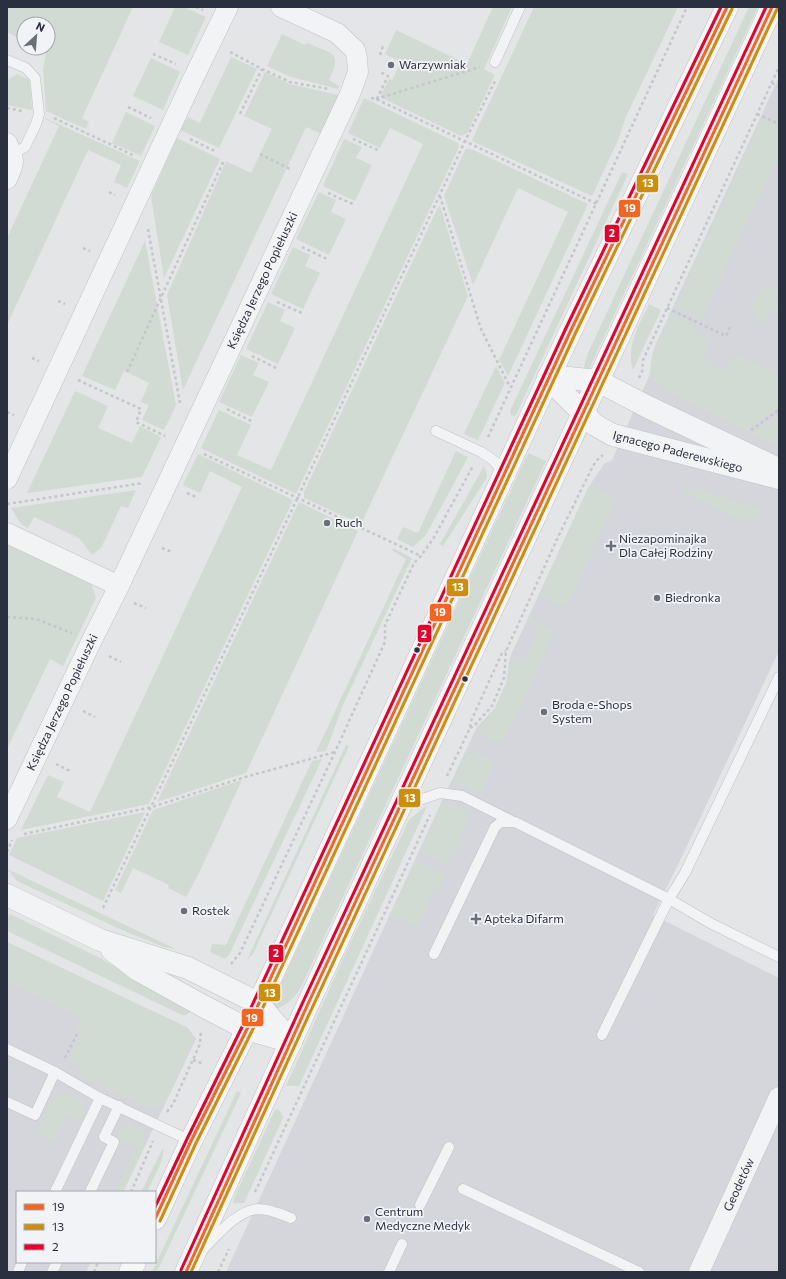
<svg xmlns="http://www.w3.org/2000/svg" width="786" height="1279" font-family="Commissioner,sans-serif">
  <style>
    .built { fill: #d4d6dc }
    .green { fill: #d2dbd3 }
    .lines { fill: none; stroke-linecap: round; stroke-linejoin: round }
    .service-casing { stroke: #c0c1c4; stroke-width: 11 }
    .minor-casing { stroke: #c0c1c4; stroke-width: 21 }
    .tertiary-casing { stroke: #c0c1c4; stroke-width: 23 }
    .secondary-casing { stroke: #c0c1c4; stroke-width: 23 }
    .path { stroke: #c5c6cb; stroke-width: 2.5; stroke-dasharray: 3 3; stroke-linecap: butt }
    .service { stroke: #f2f3f5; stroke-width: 10 }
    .minor { stroke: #f2f3f5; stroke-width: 20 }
    .tertiary { stroke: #f2f3f5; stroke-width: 22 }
    .secondary { stroke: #f6f6f7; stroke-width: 22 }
    .bus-1-casing { stroke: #f1f3f7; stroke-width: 6 }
    .bus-2-casing { stroke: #f1f3f7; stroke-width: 6 }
    .bus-3-casing { stroke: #f1f3f7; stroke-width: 6 }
    .bus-1 { stroke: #f26522; stroke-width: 3 }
    .bus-2 { stroke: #ce8e0d; stroke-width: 3 }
    .bus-3 { stroke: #e4002b; stroke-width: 3 }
    .poi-dot { fill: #6b6f7a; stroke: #f1f3f7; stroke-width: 1.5 }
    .bus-dot { fill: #2b3040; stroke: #f1f3f7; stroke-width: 1.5 }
    .labels { text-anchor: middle; stroke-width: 3.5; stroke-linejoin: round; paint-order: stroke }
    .poi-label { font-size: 12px; fill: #2b3040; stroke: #f1f3f7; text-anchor: start }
    .street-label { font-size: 12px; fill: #2b3040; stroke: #f1f3f7 }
    .line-badge { stroke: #f1f3f7; stroke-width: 1.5 }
    .badge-label { font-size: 11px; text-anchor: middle; font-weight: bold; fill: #fff }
  </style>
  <rect width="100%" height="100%" fill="#e3e5e7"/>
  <g class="built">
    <polygon points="779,77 779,651 677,867 653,915 779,978 779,1272 226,1272 441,803 477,727 495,708 506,683 510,657 588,488 604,464 612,460 650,374 651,362 654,348"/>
    <polygon points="7,942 188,1028 196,1039 123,1192 17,1192 17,1262 91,1262 86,1272 7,1272"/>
  </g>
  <g class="green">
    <polygon points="7,7 133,7 82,118 89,122 86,129 46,111 43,70 46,52 39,48 48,48 48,24 24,24 24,41 7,32"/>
    <polygon points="175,7 184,7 206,17 188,55 159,42"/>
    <polygon points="493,7 512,7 484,69 495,75 467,133 461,136 380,97 389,79 392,80 401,62 385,54 396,30 467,64"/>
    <polygon points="534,7 678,7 625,119 619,138 592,196 474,142 472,140"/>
    <polygon points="749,7 758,7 589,369 584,369 584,366 588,353"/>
    <path d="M282,34l23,11 2,-2c25,11 36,8 22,37l10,6v1l-1,2 -47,-12 -24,-11z"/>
    <polygon points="231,57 257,69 219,148 180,130 188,117 200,123"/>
    <polygon points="151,58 180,72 163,110 133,96"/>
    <polygon points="265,72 290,84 338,95 322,134 306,127 183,390 167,295 226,161 251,173 272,129 244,116"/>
    <polygon points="17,74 30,80 32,110 7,105 7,80"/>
    <polygon points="364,98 458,143 459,147 296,494 201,448 219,410 251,425 237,455 271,470 423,144 390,128 380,148 348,133"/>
    <polygon points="126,112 155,126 141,156 112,143"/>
    <polygon points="45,118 140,161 127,188 114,182 121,165 88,150 7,325 7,238 59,126 45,119"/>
    <polygon points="762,119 779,126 779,155 701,320 675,308"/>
    <polygon points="177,138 220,159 164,278 151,196"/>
    <polygon points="344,139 362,147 356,158 372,165 355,201 323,186"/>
    <polygon points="469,148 588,204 508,376 499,360 568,212 518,188 473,285 444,196 465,150"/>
    <polygon points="622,172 628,174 515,417 511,415 510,411"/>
    <polygon points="319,192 336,200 331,212 346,219 329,255 296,239"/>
    <polygon points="440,206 468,296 361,524 304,498 304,492 438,207"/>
    <polygon points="145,241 176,405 164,430 142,420 149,405 141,402 149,383 124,371 115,390 82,376"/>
    <polygon points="293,247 310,255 305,266 320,273 303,309 271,294"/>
    <path d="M772,288l7,1 -6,16 6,3v7l-9,-4 -7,14c-18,-11 -12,-35 9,-37z"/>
    <polygon points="268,302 285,310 280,321 295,328 278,364 246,349"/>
    <path d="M649,304l12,6 -28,60c-7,-24 6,-45 16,-66z"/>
    <path d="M672,313l27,12 -4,9 16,7 -9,19 24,11 9,-18 44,21v33l-34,24 -79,-40c-4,-3 -9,-6 -11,-10 -12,-20 9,-50 17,-68z"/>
    <polygon points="241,355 259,363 253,375 269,382 252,417 219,402"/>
    <polygon points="496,366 505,383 478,440 464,434"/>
    <polygon points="75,391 108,406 98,428 132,443 140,426 161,437 142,477 27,493"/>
    <polygon points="779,414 779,447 751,434"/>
    <polygon points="456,451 468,457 426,535 413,547 397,539 403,527 418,533"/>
    <path d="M528,453l18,8 -246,528c-5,8 -15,18 -23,19l-4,-4 1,-5z"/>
    <polygon points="198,454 293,500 149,804 21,830 48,775 64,782 57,797 90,812 242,487 210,471 200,493 183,485"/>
    <polygon points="484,466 487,475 486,479 443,546 440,544"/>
    <polygon points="590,486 614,497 616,501 568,603 560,606 539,596"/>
    <polygon points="685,486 764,509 759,518 745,522 683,492"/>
    <polygon points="136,490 128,508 121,506 101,548 92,555 79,538 34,517 28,528 21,524 11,508"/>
    <polygon points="299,502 358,531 246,773 157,802"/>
    <polygon points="7,544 91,583 96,598 63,666 50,659 7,749"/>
    <polygon points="393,548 412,558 343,705 326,751 316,752 406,559 392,550"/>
    <polygon points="529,618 551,629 554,634 506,737 504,739 496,742 476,732 478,728 495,709 507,684 511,656 524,662 539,629 527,622"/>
    <polygon points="346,745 349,746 253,954 247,960"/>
    <polygon points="468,750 491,760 492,768 481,791 452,782"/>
    <polygon points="322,759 229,955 225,959 210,952 212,944 226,945 312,761"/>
    <polygon points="242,780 199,873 186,897 168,888 169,885 133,868 121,893 115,890 153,810"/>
    <polygon points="442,803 457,807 471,813 459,837 464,840 457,853 452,851 446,864 420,851"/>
    <polygon points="427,806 299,1086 286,1086 346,952 409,820 422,809"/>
    <polygon points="145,812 103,901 9,855 17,838"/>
    <polygon points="415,861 446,875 438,892 434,890 418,927 390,915"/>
    <polygon points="7,869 176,949 164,947 124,931 17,881"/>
    <polygon points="10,914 102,959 191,1011 186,1015 182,1015 7,931 7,920"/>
    <polygon points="7,942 188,1028 193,1037 191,1046 166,1101 154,1110 78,1075 82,1067 68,1060 82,1033 76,1030 82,1018 7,982"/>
    <polygon points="237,1091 241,1093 157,1272 152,1272"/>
    <path d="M63,1093c10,2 25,8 22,21 -1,4 -3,5 -7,6l-12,-5 -12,26 -17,-8 17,-37 4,-2z"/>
    <polygon points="277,1109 281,1112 283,1118 244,1203 234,1203 233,1202 234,1198 275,1110"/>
    <polygon points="127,1125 134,1125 144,1130 144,1147 123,1192 115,1192 136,1147 117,1138 117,1130 120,1127"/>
    <path d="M163,1148c3,10 -12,34 -16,44h-6z"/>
  </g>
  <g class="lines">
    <defs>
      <g id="service">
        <polyline points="7,60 26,68 35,78 39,114 36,124 25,147 13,154"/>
        <polyline points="495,62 520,7"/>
        <polyline points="436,431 481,452 493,460 504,472"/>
        <polyline points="402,806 440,793 462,796 512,821"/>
        <polyline points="434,954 495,827 501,822 515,822 669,899 712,924 779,957"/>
        <polyline points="602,1035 669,899 685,873 779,677"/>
        <polyline points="7,1049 55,1072 100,1098 191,1141"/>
        <polyline points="7,1102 35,1115 55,1072"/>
        <polyline points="463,1189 639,1272"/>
        <polyline points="55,1192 100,1098"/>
        <polyline points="90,1192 114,1142 104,1137 119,1106"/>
        <polyline points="420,1205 449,1147"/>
        <path d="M203,1249c14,-13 34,-39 55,-40 12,0 23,5 33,9"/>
        <polyline points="18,1272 22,1262"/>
        <polyline points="52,1272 57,1262"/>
        <polyline points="389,1272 402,1244"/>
      </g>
      <g id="minor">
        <path d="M7,143c8,16 8,20 0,36"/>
        <polyline points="7,479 192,81 228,7"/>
        <polyline points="7,533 119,586"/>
        <path id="s1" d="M7,819l84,-177 28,-56 231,-492 8,-22 -1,-14 -2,-8 -18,-17 -56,-26"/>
        <path id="s2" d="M699,1272l80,-175"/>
      </g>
      <g id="tertiary">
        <path id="s3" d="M548,378l47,47 18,10 166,43"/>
        <polyline points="548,378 569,378 598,381 648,407 774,467"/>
        <polyline points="7,895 100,940 188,968 258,1003 291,1042"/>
        <polyline points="112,950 138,970 203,1006 247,1029 291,1042"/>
      </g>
      <g id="secondary">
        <polyline points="155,1219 191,1141 247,1029 571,330 727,7"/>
        <polyline points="130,1272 135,1262"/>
        <polyline points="186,1272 307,1006 772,7"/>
      </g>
    </defs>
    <use href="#service" class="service-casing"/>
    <use href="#minor" class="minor-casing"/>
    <use href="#tertiary" class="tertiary-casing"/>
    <use href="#secondary" class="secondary-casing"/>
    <g class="path">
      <polyline points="196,7 203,10"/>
      <polyline points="230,52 262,69 290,82 329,89"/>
      <polyline points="153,54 176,64"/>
      <polyline points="380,55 383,46"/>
      <polyline points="772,83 779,87"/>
      <polyline points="371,98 376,99 597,204"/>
      <polyline points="376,99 480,67"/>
      <polyline points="377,99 388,76 380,72"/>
      <polyline points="128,107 151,118"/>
      <polyline points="7,108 22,111"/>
      <polyline points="240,114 262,69"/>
      <polyline points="757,114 779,124"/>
      <polyline points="54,118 133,155"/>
      <polyline points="190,139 217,152"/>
      <polyline points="353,139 380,151"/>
      <polyline points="260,154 290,169"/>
      <polyline points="109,192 115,195"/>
      <polyline points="328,193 355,205"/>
      <polyline points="440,196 481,329 510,387"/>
      <polyline points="148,229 180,403"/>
      <polyline points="302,247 329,260"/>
      <polyline points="83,248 90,251"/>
      <polyline points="58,301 65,304"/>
      <polyline points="277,302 304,314"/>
      <polyline points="667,308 726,336 731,325"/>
      <polyline points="252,356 278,369"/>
      <polyline points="32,358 39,361"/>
      <polyline points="127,372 224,160"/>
      <polyline points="639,378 642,372 643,360 779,67"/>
      <polyline points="78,380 141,409 136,422 165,436"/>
      <polyline points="227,409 253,422"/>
      <polyline points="7,412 14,415"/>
      <polyline points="751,430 779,410"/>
      <polyline points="488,437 687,7"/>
      <polyline points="204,454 421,556"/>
      <polyline points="187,493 198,498"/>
      <polyline points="7,504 143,483"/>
      <polyline points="162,548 172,552"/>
      <polyline points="134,603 146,608"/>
      <polyline points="7,617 36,619 72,633"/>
      <polyline points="109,656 121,662"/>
      <polyline points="83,711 95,717"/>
      <polyline points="470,728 474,726 492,706 504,678 506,651 559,535 591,470 596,461 603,455"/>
      <polyline points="56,764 70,771"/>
      <polyline points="447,776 470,728 471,721 502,653 506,651"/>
      <polyline points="24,834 152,807 242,778 335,752"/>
      <polyline points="7,852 12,840"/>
      <polyline points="103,908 297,499 465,141 496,79"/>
      <polyline points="231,964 240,953 335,752 385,642 385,625 414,563 421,556 433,539 473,466"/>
      <polyline points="65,1058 77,1034"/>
      <polyline points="193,1060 204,1064"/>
      <polyline points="167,1112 173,1104 200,1044 201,1030"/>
      <polyline points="131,1192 153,1141"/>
      <polyline points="255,1192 430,815"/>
      <polyline points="94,1272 98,1262"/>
      <polyline points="218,1272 229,1249"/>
    </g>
    <use href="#service" class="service"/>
    <use href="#minor" class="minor"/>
    <use href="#tertiary" class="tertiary"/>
    <use href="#secondary" class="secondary"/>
    <defs>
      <g id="bus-1">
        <polyline points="155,1219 191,1141 247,1029 571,330 727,7"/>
        <polyline points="186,1272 307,1006 772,7"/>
      </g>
      <g id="bus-2">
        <polyline points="160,1221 196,1143 252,1031 576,332 732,9"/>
        <polyline points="191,1272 312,1008 777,9"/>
      </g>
      <g id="bus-3">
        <polyline points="155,1207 187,1139 242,1027 566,328 721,7"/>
        <polyline points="181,1270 302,1004 766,7"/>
      </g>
    </defs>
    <use href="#bus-1" class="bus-1-casing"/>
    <use href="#bus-2" class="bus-2-casing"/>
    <use href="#bus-3" class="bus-3-casing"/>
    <use href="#bus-1" class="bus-1"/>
    <use href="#bus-2" class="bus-2"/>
    <use href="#bus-3" class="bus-3"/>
  </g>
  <g class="poi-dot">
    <circle cx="391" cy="65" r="4"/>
    <circle cx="327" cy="523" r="4"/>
    <path d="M609 540h4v4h4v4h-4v4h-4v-4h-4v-4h4z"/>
    <circle cx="657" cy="598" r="4"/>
    <circle cx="544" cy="712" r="4"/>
    <circle cx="184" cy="911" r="4"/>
    <path d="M474 913h4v4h4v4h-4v4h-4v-4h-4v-4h4z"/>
    <circle cx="367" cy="1219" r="4"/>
  </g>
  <g class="bus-dot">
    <circle cx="417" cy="650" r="3.5"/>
    <circle cx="465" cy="679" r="3.5"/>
  </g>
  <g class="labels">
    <g class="poi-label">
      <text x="399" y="69">Warzywniak</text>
      <text x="335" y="527">Ruch</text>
      <text x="619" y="543">Niezapominajka<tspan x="619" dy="14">Dla Całej Rodziny</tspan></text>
      <text x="665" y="602">Biedronka</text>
      <text x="552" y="709">Broda e-Shops<tspan x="552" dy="14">System</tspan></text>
      <text x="192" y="915">Rostek</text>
      <text x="484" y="923">Apteka Difarm</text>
      <text x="375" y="1216">Centrum<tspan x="375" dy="14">Medyczne Medyk</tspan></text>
    </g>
    <g class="street-label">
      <text dy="4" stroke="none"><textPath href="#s1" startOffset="596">Księdza Jerzego Popiełuszki</textPath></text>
      <text dy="4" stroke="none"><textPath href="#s3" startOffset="154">Ignacego Paderewskiego</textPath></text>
      <text dy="4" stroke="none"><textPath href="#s1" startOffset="129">Księdza Jerzego Popiełuszki</textPath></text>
      <text dy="4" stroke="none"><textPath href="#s2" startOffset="96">Geodetów</textPath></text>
    </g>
  </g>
  <g class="line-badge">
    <rect x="636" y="174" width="23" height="19" rx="4" fill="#ce8e0d"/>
    <rect x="618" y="199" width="23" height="19" rx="4" fill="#f26522"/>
    <rect x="604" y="224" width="16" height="19" rx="4" fill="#e4002b"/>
    <rect x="446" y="578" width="23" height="19" rx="4" fill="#ce8e0d"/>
    <rect x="429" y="603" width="23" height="19" rx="4" fill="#f26522"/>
    <rect x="417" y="624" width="15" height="19" rx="4" fill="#e4002b"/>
    <rect x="398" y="788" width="23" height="20" rx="4" fill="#ce8e0d"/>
    <rect x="268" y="944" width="16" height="19" rx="4" fill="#e4002b"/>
    <rect x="258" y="983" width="23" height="19" rx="4" fill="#ce8e0d"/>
    <rect x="241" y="1008" width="23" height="19" rx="4" fill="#f26522"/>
  </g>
  <g class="badge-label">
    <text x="648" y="187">13</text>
    <text x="630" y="212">19</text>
    <text x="612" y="237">2</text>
    <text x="458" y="591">13</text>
    <text x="440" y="616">19</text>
    <text x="424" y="638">2</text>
    <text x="410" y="802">13</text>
    <text x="276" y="957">2</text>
    <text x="270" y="997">13</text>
    <text x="252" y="1022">19</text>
  </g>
  <rect width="786" height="1279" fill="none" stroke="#2b3040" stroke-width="16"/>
  <rect x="16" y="1191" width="140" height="72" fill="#f1f3f7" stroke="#a2a5ae"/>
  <rect x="24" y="1204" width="20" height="6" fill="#f26522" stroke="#a2a5ae"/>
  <text x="52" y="1211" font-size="12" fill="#2b3040">19</text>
  <rect x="24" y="1224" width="20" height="6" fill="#ce8e0d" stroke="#a2a5ae"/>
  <text x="52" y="1231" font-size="12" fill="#2b3040">13</text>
  <rect x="24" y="1244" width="20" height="6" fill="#e4002b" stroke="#a2a5ae"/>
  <text x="52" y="1251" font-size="12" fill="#2b3040">2</text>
  <g transform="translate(36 36) rotate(26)"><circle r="19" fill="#f1f3f7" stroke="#a2a5ae"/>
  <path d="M0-3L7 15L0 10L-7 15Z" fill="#6b6f7a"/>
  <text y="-6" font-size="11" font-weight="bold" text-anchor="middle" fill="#2b3040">N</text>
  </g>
</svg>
